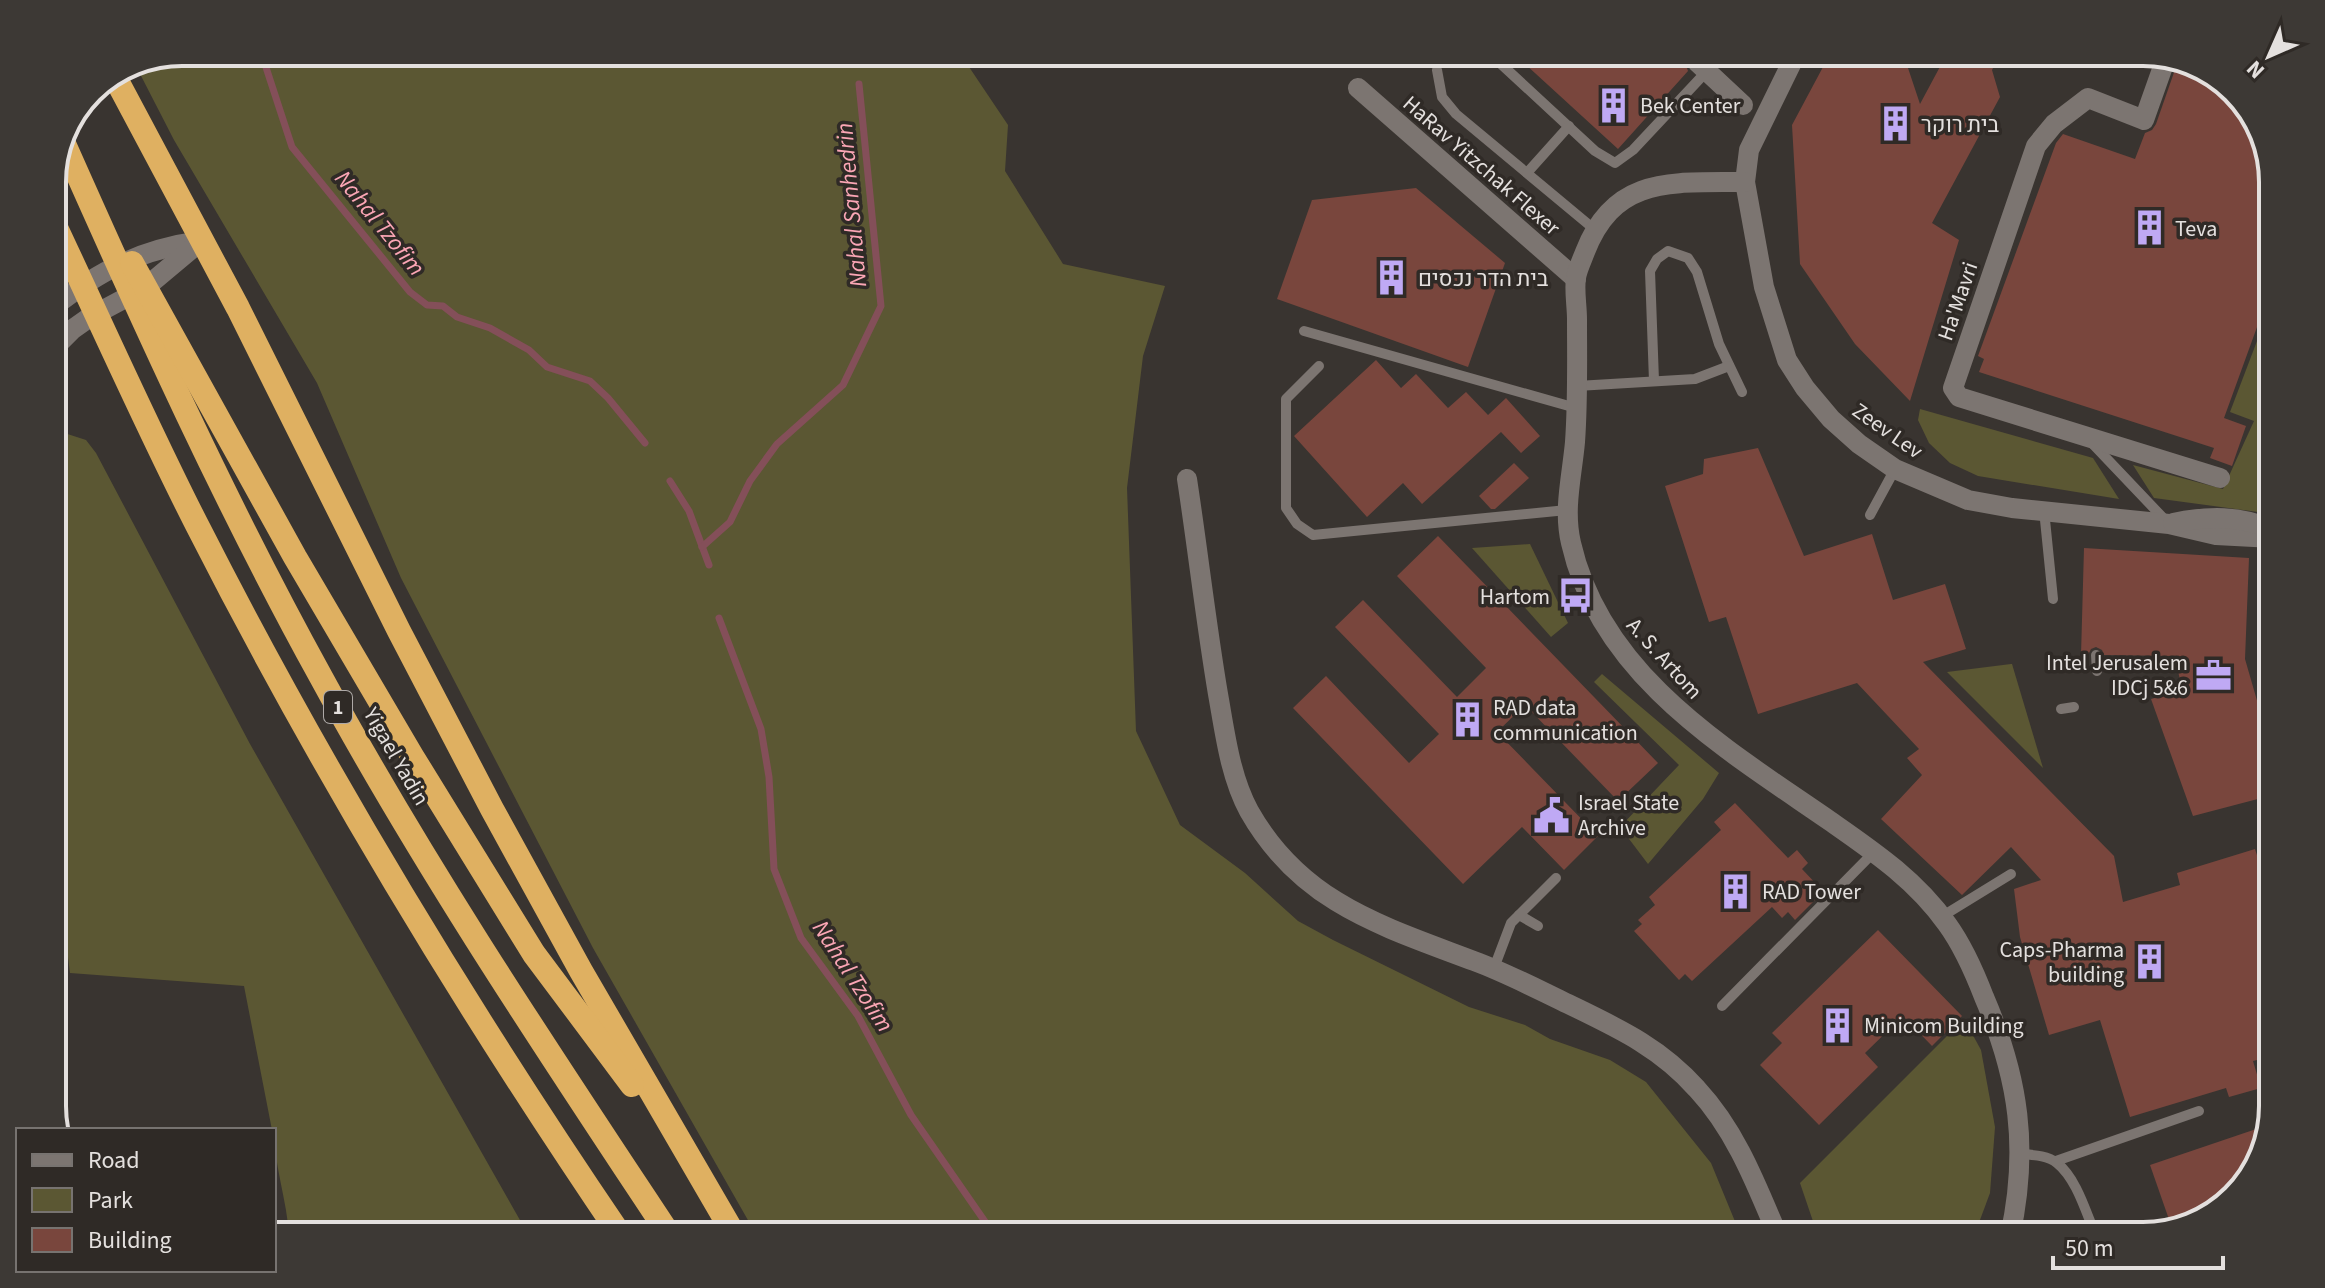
<svg xmlns="http://www.w3.org/2000/svg" width="2325" height="1288" font-family="'Source Sans 3',Heebo,sans-serif">
  <style>
    .green { fill: #5b5733 }
    .lines { fill: none; stroke-linecap: round; stroke-linejoin: round }
    .stream { stroke: #844f59; stroke-width: 7 }
    .building { fill: #79463d }
    .lane { stroke: #7c7571; stroke-width: 10 }
    .street { stroke: #7c7571; stroke-width: 20 }
    .secondary { stroke: #7c7571; stroke-width: 20 }
    .highway { stroke: #dfb061; stroke-width: 24 }
    .labels { text-anchor: middle; stroke-width: 7; stroke-linejoin: round; paint-order: stroke }
    .shield { fill: #2f2a26; stroke: #aea9a7; stroke-width: 2 }
    .shield-label { font-size: 20px; font-weight: bold; fill: #e4e0de }
    .poi-label { font-size: 22px; fill: #e4e0de; stroke: #2f2a26; text-anchor: start }
    .street-label { font-size: 22px; fill: #e4e0de; stroke: #2f2a26 }
    .water-label { font-size: 24px; font-style: italic; fill: #fba6b5; stroke: #2f2a26 }
    .rim { fill: none; stroke: #e4e0de; stroke-width: 4 }
  </style>
  <rect width="100%" height="100%" fill="#393430"/>
  <g class="green">
    <polygon points="182,52 959,52 1008,125 1005,171 1063,264 1165,286 1143,356 1127,488 1136,731 1180,825 1245,873 1298,921 1333,940 1469,1007 1525,1025 1550,1039 1610,1060 1646,1082 1711,1163 1741,1236 757,1236 593,948 401,578 317,383 174,140 138,70"/>
    <polygon points="2273,299 2273,430 2258,512 2154,498 2133,465 2223,489 2254,421 2230,412"/>
    <polygon points="1920,409 2093,458 2119,499 1978,476 1950,463 1929,443 1918,420"/>
    <path d="M52,429l34,11 10,13 154,291 279,492h-240c-2,-36 -15,-70 -15,-106h-2l-28,-144 -174,-13 -18,-143z"/>
    <polygon points="1530,544 1568,623 1551,637 1472,548"/>
    <polygon points="2011,664 2012,664 2043,768 1947,672"/>
    <polygon points="1602,674 1719,773 1703,799 1648,864 1620,827 1679,765 1594,682"/>
    <polygon points="1964,1019 1981,1050 1995,1127 1990,1193 1974,1236 1818,1236 1800,1183"/>
  </g>
  <g class="lines">
    <g class="stream">
      <polyline points="261,52 292,147 410,292 427,305 443,306 457,317 490,328 529,350 547,367 590,381 608,398 645,443"/>
      <polyline points="670,481 689,511 709,565"/>
      <polyline points="702,547 730,522 750,481 777,444 843,385 881,306 859,84"/>
      <polyline points="719,618 761,729 769,777 774,869 801,938 858,1016 911,1115 995,1236"/>
    </g>
  </g>
  <g class="building">
    <polygon points="1512,52 1689,52 1684,60 1688,71 1618,149"/>
    <polygon points="1831,52 1884,52 1907,65 1920,104 1942,63 1985,52 2001,52 1992,70 2000,97 1932,223 1959,240 1910,401 1855,344 1800,264 1792,125"/>
    <polygon points="2178,61 2208,69 2255,116 2273,174 2273,283 2224,418 2246,426 2232,466 2210,458 2214,448 1979,372 1984,359 1978,356 2056,143 2063,134 2135,159 2145,133 2152,130 2156,124"/>
    <polygon points="1416,188 1505,263 1468,367 1277,299 1312,200"/>
    <polygon points="1376,360 1401,388 1416,374 1448,408 1466,392 1488,415 1506,398 1540,436 1521,453 1501,432 1422,504 1403,483 1367,517 1294,436"/>
    <polygon points="1758,448 1804,556 1872,534 1893,600 1945,584 1966,649 1923,662 2114,856 2123,902 2180,885 2177,873 2255,849 2262,871 2273,868 2273,1056 2253,1061 2261,1088 2229,1097 2226,1088 2130,1117 2100,1020 2049,1035 2020,937 2014,889 2041,880 2011,847 1962,895 1881,819 1922,775 1907,758 1919,749 1857,683 1758,714 1726,617 1709,622 1665,486 1703,474 1704,459"/>
    <polygon points="1514,463 1529,478 1495,509 1491,509 1479,496"/>
    <polygon points="1438,536 1658,763 1618,801 1525,705 1497,732 1598,836 1564,870 1522,827 1463,884 1293,708 1326,676 1409,763 1439,734 1335,627 1363,600 1457,697 1486,668 1397,576"/>
    <polygon points="2084,548 2249,558 2245,659 2273,756 2273,795 2193,816 2151,699 2182,690 2175,656 2104,655 2102,650 2096,647 2091,649 2088,655 2081,655"/>
    <polygon points="1735,803 1788,858 1797,850 1808,863 1802,869 1820,888 1814,894 1818,897 1795,920 1788,912 1782,918 1772,907 1692,981 1685,974 1679,980 1634,931 1642,924 1638,920 1655,905 1649,897 1721,830 1714,822"/>
    <polygon points="1878,930 1962,1016 1932,1046 1903,1016 1865,1053 1878,1067 1819,1125 1760,1065 1782,1043 1772,1033"/>
    <polygon points="2268,1125 2256,1171 2209,1218 2172,1228 2150,1165"/>
  </g>
  <g class="lines">
    <g class="lane">
      <polyline points="1488,52 1595,151 1615,163 1633,150 1707,71"/>
      <polyline points="1437,70 1442,97 1456,114 1594,229"/>
      <polyline points="1527,173 1569,126"/>
      <polyline points="1304,331 1576,408"/>
      <polyline points="1319,366 1286,399 1286,508 1297,524 1313,535 1567,510"/>
      <polyline points="1654,381 1650,271 1657,259 1668,251 1688,258 1697,272 1719,344 1742,392"/>
      <polyline points="1577,386 1695,379 1729,366"/>
      <polyline points="2090,441 2167,522"/>
      <polyline points="2044,510 2053,599"/>
      <polyline points="1870,515 1895,469"/>
      <polyline points="2096,655 2097,671"/>
      <polyline points="2061,709 2074,707"/>
      <polyline points="1519,915 1538,926"/>
      <polyline points="1941,917 2011,874"/>
      <polyline points="1494,968 1511,923 1556,878"/>
      <polyline points="1722,1006 1874,852"/>
      <path d="M2020,1154c13,1 27,1 37,9 20,16 29,50 39,73"/>
      <polyline points="2056,1161 2199,1111"/>
    </g>
    <g class="street">
      <polyline points="1706,52 1697,62 1743,105"/>
      <polyline points="2166,58 2144,120 2088,98 2054,124 2036,146 1953,388 1959,397 2220,478"/>
      <polyline points="1358,88 1576,279"/>
      <path d="M1187,479c11,72 19,144 31,215 7,39 12,82 31,117 52,92 133,115 225,150 30,11 59,26 88,40 51,25 96,44 135,88 39,42 59,95 81,147"/>
    </g>
    <g class="secondary">
      <polyline points="1797,52 1749,150 1745,182 1764,287 1787,360 1805,388 1831,419 1859,444 1895,469 1968,500 2012,508 2169,524 2216,535 2273,538"/>
      <path d="M1745,182c-71,1 -130,-8 -160,70 -3,8 -8,18 -9,26 -2,12 1,28 1,41 0,41 1,82 -2,123 -3,34 -12,67 -4,101 30,133 155,206 259,278 43,30 86,59 117,103 16,22 27,47 37,73 35,81 45,152 26,239"/>
      <path d="M52,308c48,-38 90,-59 149,-67"/>
      <polyline points="52,350 73,329 90,317 146,287 201,241"/>
      <path d="M2173,523c35,-7 67,-8 100,7"/>
    </g>
    <g class="highway">
      <polyline points="116,79 238,308 399,631 492,809 581,971 735,1236"/>
      <path d="M65,146c80,180 161,359 256,531 105,193 228,376 349,559"/>
      <path d="M52,219c48,102 94,206 145,306 125,246 269,483 424,711"/>
      <polyline points="132,263 295,557 412,756 534,954 632,1085"/>
    </g>
  </g>
  <defs>
    <symbol id="building-bare" viewBox="-9 -9 18 18"><path d="M-4-6H4V6H1V3H-1V6H-4ZM-2.5-4.3h1.7v1.8h-1.7ZM.8-4.3h1.7v1.8H.8ZM-2.5-1h1.7V.8h-1.7ZM.8-1h1.7V.8H.8Z" fill="#bfa9f4" stroke="#2f2a26" stroke-width="2.5" paint-order="stroke"/></symbol>
    <symbol id="bus-bare" viewBox="-9 -9 18 18"><path d="M-5-6H5V4H4V6H2V4H-2V6H-4V4H-5ZM-3.5-4V0h7V-4ZM-3.5 1.2v1.5H-2V1.2ZM2 1.2v1.5H3.5V1.2Z" fill="#bfa9f4" stroke="#2f2a26" stroke-width="2.5" paint-order="stroke"/></symbol>
    <symbol id="office-bare" viewBox="-9 -9 18 18"><path d="M-6-3h4V-5.5h4V-3h4V5H-6ZM-1-4.5V-3h2v-1.5ZM-6 0V1H6V0Z" fill="#bfa9f4" stroke="#2f2a26" stroke-width="2.5" paint-order="stroke"/></symbol>
    <symbol id="civic-bare" viewBox="-9 -9 18 18"><path d="M-.6-6.5H3V-4.5H.6V-3L4-1V1h2V6H-6V1h2V-1L-.6-3ZM-1.2 2.5V6h2.4V2.5Z" fill="#bfa9f4" stroke="#2f2a26" stroke-width="2.5" paint-order="stroke"/></symbol>
  </defs>
  <g fill-rule="evenodd">
    <use href="#building-bare" x="1588" y="80" width="51" height="51"/>
    <use href="#building-bare" x="1870" y="98" width="51" height="51"/>
    <use href="#building-bare" x="2124" y="202" width="51" height="51"/>
    <use href="#building-bare" x="1366" y="252" width="51" height="51"/>
    <use href="#bus-bare" x="1550" y="570" width="51" height="51"/>
    <use href="#office-bare" x="2188" y="650" width="51" height="51"/>
    <use href="#building-bare" x="1442" y="694" width="51" height="51"/>
    <use href="#civic-bare" x="1526" y="790" width="51" height="51"/>
    <use href="#building-bare" x="1710" y="866" width="51" height="51"/>
    <use href="#building-bare" x="2124" y="936" width="51" height="51"/>
    <use href="#building-bare" x="1812" y="1000" width="51" height="51"/>
  </g>
  <g class="labels">
    <rect class="shield" x="324" y="691" width="28" height="32" rx="6"/>
    <g class="shield-label">
      <text x="338" y="714">1</text>
    </g>
    <g class="poi-label">
      <text x="1640" y="113">Bek Center</text>
      <text x="1921" y="132">בית רוקר</text>
      <text x="2175" y="236">Teva</text>
      <text x="1418" y="286">בית הדר נכסים</text>
      <text x="1550" y="604" text-anchor="end">Hartom</text>
      <text x="2188" y="670" text-anchor="end">Intel Jerusalem<tspan x="2188" dy="25">IDCj 5&amp;6</tspan></text>
      <text x="1493" y="715">RAD data<tspan x="1493" dy="25">communication</tspan></text>
      <text x="1578" y="810">Israel State<tspan x="1578" dy="25">Archive</tspan></text>
      <text x="1762" y="899">RAD Tower</text>
      <text x="2124" y="957" text-anchor="end">Caps-Pharma<tspan x="2124" dy="25">building</tspan></text>
      <text x="1864" y="1033">Minicom Building</text>
    </g>
    <g class="street-label">
      <text transform="translate(1482 165) rotate(41)" y="8">HaRav Yitzchak Flexer</text>
      <text transform="translate(1957 301) rotate(-71)" y="8">Ha'Mavri</text>
      <text transform="translate(1888 430) rotate(35)" y="8">Zeev Lev</text>
      <text transform="translate(1665 658) rotate(48)" y="8">A. S. Artom</text>
      <text transform="translate(397 756) rotate(60)" y="8">Yigael Yadin</text>
    </g>
    <g class="water-label">
      <text transform="translate(851 205) rotate(-95)" y="8">Nahal Sanhedrin</text>
      <text transform="translate(380 223) rotate(51)" y="8">Nahal Tzofim</text>
      <text transform="translate(853 976) rotate(57)" y="8">Nahal Tzofim</text>
    </g>
  </g>
  <path d="M0 0H2325V1288H0ZM182 66H2143A116 116 0 0 1 2259 182V1106A116 116 0 0 1 2143 1222H182A116 116 0 0 1 66 1106V182A116 116 0 0 1 182 66Z" fill="#3d3935" fill-rule="evenodd"/>
  <path class="rim" d="M182 66H2143A116 116 0 0 1 2259 182V1106A116 116 0 0 1 2143 1222H182A116 116 0 0 1 66 1106V182A116 116 0 0 1 182 66Z"/>
  <rect x="16" y="1128" width="260" height="144" fill="#2f2a26" stroke="#777370" stroke-width="2"/>
  <rect x="32" y="1154" width="40" height="12" fill="#7c7571" stroke="#777370" stroke-width="2"/>
  <text x="88" y="1168" font-size="24" fill="#e4e0de">Road</text>
  <rect x="32" y="1188" width="40" height="24" fill="#5b5733" stroke="#777370" stroke-width="2"/>
  <text x="88" y="1208" font-size="24" fill="#e4e0de">Park</text>
  <rect x="32" y="1228" width="40" height="24" fill="#79463d" stroke="#777370" stroke-width="2"/>
  <text x="88" y="1248" font-size="24" fill="#e4e0de">Building</text>
  <g transform="translate(2269 56) rotate(225)" stroke="#2f2a26" stroke-width="6" paint-order="stroke">
  <path d="M0-6L14 30L0 20L-14 30Z" fill="#e4e0de"/>
  <text y="-12" font-size="22" font-weight="bold" text-anchor="middle" fill="#e4e0de">N</text>
  </g>
  <path d="M2053 1256v12h170v-12" fill="none" stroke="#e4e0de" stroke-width="4"/>
  <text x="2065" y="1256" font-size="24" fill="#e4e0de" stroke="#2f2a26" stroke-width="6" paint-order="stroke">50 m</text>
</svg>
